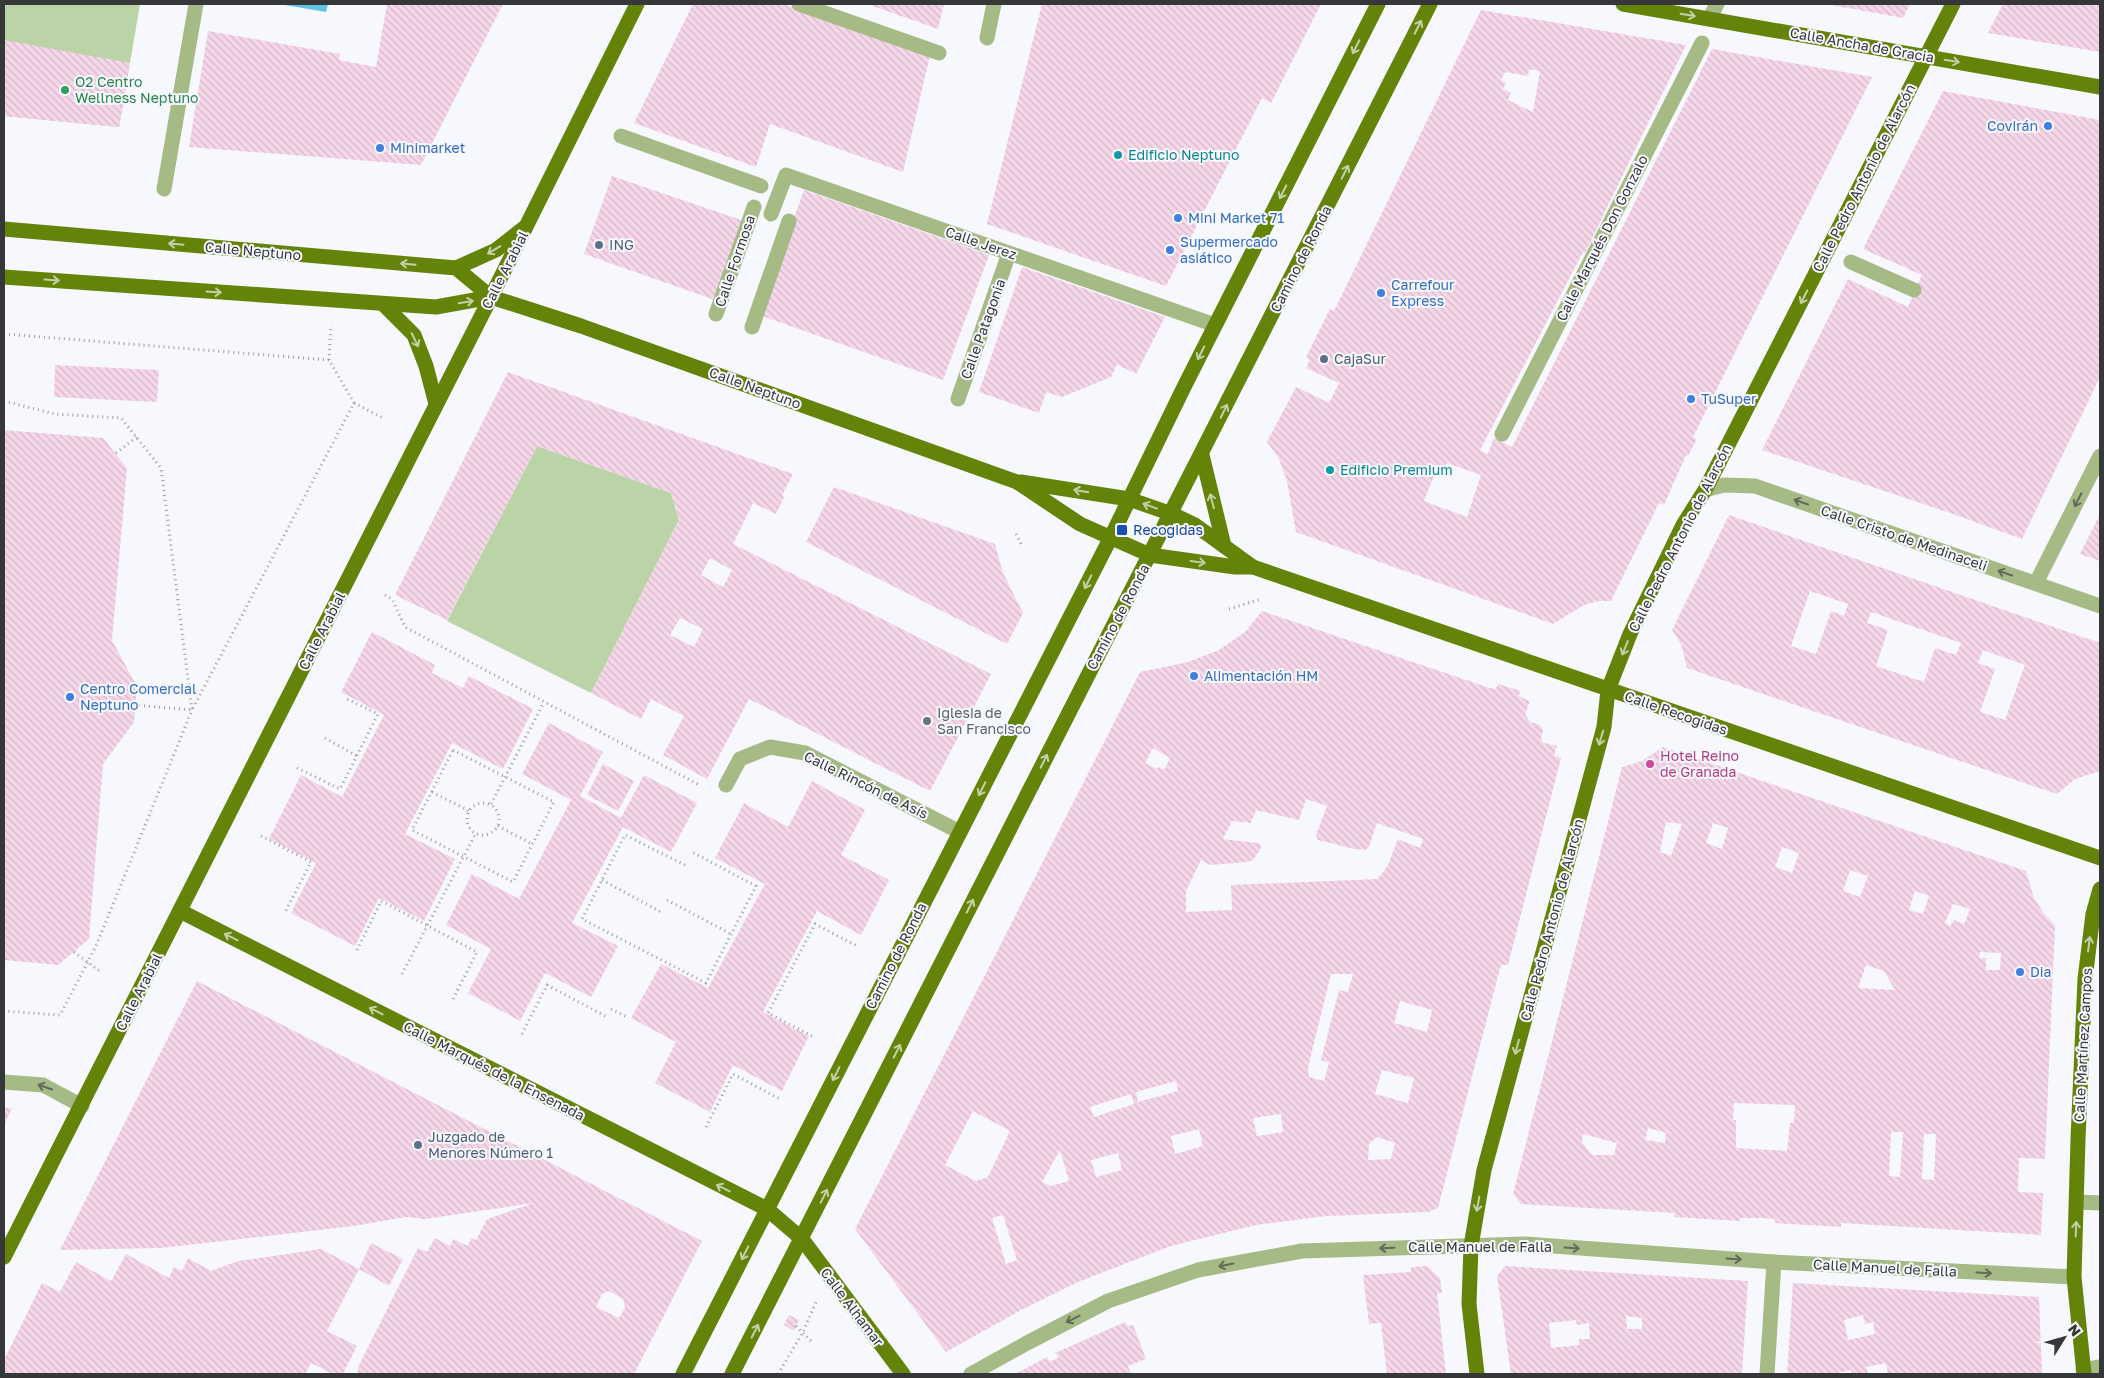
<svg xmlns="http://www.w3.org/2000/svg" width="2104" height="1378" font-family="'Golos Text',sans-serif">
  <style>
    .park { fill: #bbd4a7 }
    .water { fill: #61c3e7 }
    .building { fill: url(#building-back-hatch); fill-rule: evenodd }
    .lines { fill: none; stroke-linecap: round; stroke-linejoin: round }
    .path { stroke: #9a9b9e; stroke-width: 3; stroke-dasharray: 1 4; stroke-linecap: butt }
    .minor { stroke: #a6ba86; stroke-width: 15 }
    .major { stroke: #638409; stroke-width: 15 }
    .oneway { stroke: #c3cfa8 }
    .oneway2 { stroke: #636b57 }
    .leisure-dot { fill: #2e9e5b; stroke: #f6f8fd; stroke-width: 2 }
    .shop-dot { fill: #3f7fe0; stroke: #f6f8fd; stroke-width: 2 }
    .culture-dot { fill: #0f9aa8; stroke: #f6f8fd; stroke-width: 2 }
    .service-dot { fill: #5c6f8a; stroke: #f6f8fd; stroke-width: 2 }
    .transit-dot { fill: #1a4fb4; stroke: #f6f8fd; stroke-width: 2 }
    .worship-dot { fill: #6b7280; stroke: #f6f8fd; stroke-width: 2 }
    .hotel-dot { fill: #d1479c; stroke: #f6f8fd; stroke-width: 2 }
    .labels { text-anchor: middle; stroke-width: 4; stroke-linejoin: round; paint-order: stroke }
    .street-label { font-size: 14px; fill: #363738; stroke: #f6f8fd }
    .leisure-label { font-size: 14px; fill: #27864d; stroke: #f6f8fd; text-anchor: start }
    .shop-label { font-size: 14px; fill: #366cbe; stroke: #f6f8fd; text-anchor: start }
    .culture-label { font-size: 14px; fill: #0d838f; stroke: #f6f8fd; text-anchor: start }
    .service-label { font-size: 14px; fill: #4e5e75; stroke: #f6f8fd; text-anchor: start }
    .transit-label { font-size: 14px; fill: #164399; stroke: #f6f8fd; text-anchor: start }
    .worship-label { font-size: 14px; fill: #5b616d; stroke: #f6f8fd; text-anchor: start }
    .hotel-label { font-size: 14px; fill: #b23c85; stroke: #f6f8fd; text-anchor: start }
  </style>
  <defs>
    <pattern id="building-back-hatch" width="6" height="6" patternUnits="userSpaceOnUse" patternTransform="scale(1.25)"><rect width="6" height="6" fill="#f6d7e9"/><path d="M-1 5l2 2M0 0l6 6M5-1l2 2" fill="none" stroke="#d4b9c9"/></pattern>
  </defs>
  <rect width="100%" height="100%" fill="#f6f8fd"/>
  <g class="park">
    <polygon points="4,4 140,4 119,127 4,116"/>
    <polygon points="537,446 671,493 679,520 591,693 447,621"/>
  </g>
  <polygon class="water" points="279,4 328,4 326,12"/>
  <g class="building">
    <polygon points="387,4 503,4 421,165 189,147 208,31 340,54 339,60 376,67"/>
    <polygon points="693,4 783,4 930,55 903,172 770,124 756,167 634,123"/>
    <polygon points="867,4 944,4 938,29"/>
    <polygon points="1042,4 1321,4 1271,103 1262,98 1166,286 987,224"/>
    <polygon points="1826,4 1910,4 1903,18"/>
    <polygon points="2003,4 2100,4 2100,52 1988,33"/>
    <path d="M1481,10l205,35 -101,208 -2,-1 -103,198 8,4 6,-16 18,9 200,-398 160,28 -179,360 4,2 -9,17 -2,-1 -22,50 -5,-2 -48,98h-12l-15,4 -31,19 -257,-92 -9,-51 -8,-22 -12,-17 29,-55 33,16 10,-20 -33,-15 4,-8 -4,-3 24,-48 4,2zM1529,69l11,2 -7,41 -25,-12 3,-7 -8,-4 3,-6 -5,-3 4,-8 23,4zM1447,463l34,12 -14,42 -43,-16 13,-32 7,2z"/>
    <polygon points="4,40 130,63 119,127 4,116"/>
    <polygon points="1943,91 2100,120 2100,377 2022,539 1953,514 1762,450 1848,279 1908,307 1922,275 1863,249"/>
    <polygon points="612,176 744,221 715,300 584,254"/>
    <polygon points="804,190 989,255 943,380 759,315"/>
    <polygon points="1022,267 1165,317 1136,374 1117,364 1111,377 1062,397 1046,392 1039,413 979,392"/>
    <polygon points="55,365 159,370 157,402 54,397"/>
    <path d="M508,372l285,102 -11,21 2,2 -8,17 -23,-11 -20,41 258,130 -61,117 -181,-92 -42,80 -44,-24 21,-39 -33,-17 -10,20 -50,-26 88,-173 -8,-27 -134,-47 -90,174 -52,-25zM710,558l22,12 -9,17 -22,-12zM680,618l23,11 -9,18 -24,-12z"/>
    <polygon points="4,430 103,438 127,468 112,640 137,687 134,722 103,764 89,939 58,965 4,960"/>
    <polygon points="834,487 995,544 1003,573 1023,613 1007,644 806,542"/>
    <polygon points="2100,514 2100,561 2080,554"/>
    <path d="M1729,515l371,128v128l-25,8 -18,15 -370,-126 -6,-24 -9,-14zM1810,591l38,13 -4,12 -13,-5 -15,43 -25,-8zM1871,612l90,31 -5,12 -21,-7 -11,34 -48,-16 12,-36 -21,-7zM1983,650l42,15 -20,55 -25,-8 15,-43 -17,-6z"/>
    <path d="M1262,611l228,77 6,1 2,-5 23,7 -3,5 12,5 -5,13 5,8 10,3 3,5 -2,10 3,3 13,3 -3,10 7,2 -53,207h-7l-3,11 -60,232 -10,4 -102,4 -70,9 -85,21 -93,36 -57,28 -75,42 -91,-123 285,-557 48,-10 31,-12 26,-18zM1153,748l17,10 -6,12 -6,-3 -1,2 -12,-6zM1306,799l21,7 -11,29 2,5 36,9 11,1 4,-3 8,-24 46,16 -3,9 -22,-9 -10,26 -10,14 -147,6 1,25 -46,2v-21l15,-31 9,5 37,-3 6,-2 8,-12 -1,-4 -3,-1 -34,-4 9,-18 19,2 5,-13 43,10zM1331,974h22l-5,18 -9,-2 -18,70 8,3 -5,18 -15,-4 -1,-10zM1400,1001l32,9 -5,22 -33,-9zM1382,1070l32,8 -6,25 -33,-9zM1176,1081l2,10 -40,11 -2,-10zM1131,1094l3,10 -40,13 -4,-10zM973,1111l37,20 -22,46 -12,4 -31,-16zM1281,1114l2,18 -26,4 -4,-18zM1199,1129l4,17 -28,8 -4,-18zM1377,1137l18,6 -4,16 -23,1 1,-16zM1060,1150l9,31 -18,5 -9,-4zM1118,1153l4,17 -26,7 -5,-17zM1003,1215l14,45 -11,4 -14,-46z"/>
    <polygon points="372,632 435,665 432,673 463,688 469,676 533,709 503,769 452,743 405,834 455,859 424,921 379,898 355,946 291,913 316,863 269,839 301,775 342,797 384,715 341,692"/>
    <polygon points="549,723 603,752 580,796 621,818 644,775 697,803 671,852 623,827 572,923 618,946 591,997 545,973 520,1021 468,993 491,949 446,925 472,874 519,899 571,800 522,774"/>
    <path d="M1663,747l363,124 8,27 11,17 10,10 -10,234 -26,-1 -1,34 25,1 -2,42 -200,-12v4l-66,-4v-4l-15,-1h-20v3l-66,-4 1,-4 -154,-9 -8,-10 109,-427 20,-6zM1666,822l16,2 -11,32 -11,-4zM1713,823l15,5 -6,21 -16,-6zM1782,847l17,6 -7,20 -17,-6zM1850,870l18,6 -8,21 -17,-6zM1915,891l14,5 -6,18 -14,-4zM1953,904l17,5 -6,15 -10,-4 -4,6 -5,-3zM1980,952l21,1 -1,17h-14v-12h-7zM1866,965l18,6 11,19 -37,-2zM1734,1103l61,2 -1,18h-4l-3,28 -51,-3v-28h-3zM1648,1128l18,5 -1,10 -20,-3zM1891,1132h12l-3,45 -11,-1zM1583,1134l34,9 -3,12h-22l-10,-13zM1924,1134h12l-2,46 -12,-1z"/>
    <polygon points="603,764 634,781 618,811 587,795"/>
    <polygon points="812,781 865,810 841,855 889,880 861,935 817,911 763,1012 809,1036 782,1091 733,1065 710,1112 655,1083 676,1042 631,1018 661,964 708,988 765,884 715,858 744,803 788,827"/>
    <path d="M197,981l505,260 -68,133h-276v-7l60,-119 9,4 8,-14 15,8 3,-7 15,7 3,-8 5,2 11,-21 47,-16 -109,16 -19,-2 -52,9 -193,22 -101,2zM609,1291l14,8 2,9 -6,10 -23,-11 6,-13z"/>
    <polygon points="4,1108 12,1108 4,1125"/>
    <polygon points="371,1243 403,1259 389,1286 359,1269"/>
    <polygon points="321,1249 359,1269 327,1331 357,1346 343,1374 333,1374 311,1363 305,1374 4,1374 4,1360 42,1283 60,1292 76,1262 111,1281 126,1254 169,1278 174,1267 182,1271 188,1258 211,1271 238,1261"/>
    <polygon points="1427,1266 1440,1278 1442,1293 1437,1293 1446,1374 1387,1374 1381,1323 1369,1324 1363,1275 1411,1272 1411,1267"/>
    <path d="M1505,1266l243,15 -6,93h-231l-14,-98zM1626,1316l16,2v11h-15zM1576,1320l1,5 12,-2 1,16h-11v6l-28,3 -2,-25z"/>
    <path d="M1793,1283l246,14 3,77h-154l-2,-11 -20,4 2,7h-16l-1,-4 -19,4h-45zM1863,1315l2,9 8,-2 2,12 -27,6 -4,-20z"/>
    <polygon points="789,1315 799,1320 794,1331 784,1325"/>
    <polygon points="1125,1322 1128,1326 1133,1325 1146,1359 1128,1366 1131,1374 1015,1374 1047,1357 1050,1362 1059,1357 1055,1353"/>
  </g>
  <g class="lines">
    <g class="path">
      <polyline points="4,334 329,360 354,403 192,710 135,705"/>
      <polyline points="329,360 331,325"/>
      <polyline points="4,401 55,414 121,418 161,468 192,710 96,946 60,1015 4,1011"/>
      <polyline points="354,403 383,418"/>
      <polyline points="116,453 137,437"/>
      <polyline points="1016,534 1021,544"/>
      <polyline points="385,595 392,599 405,627 701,786"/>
      <polyline points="1229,609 1261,599"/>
      <polyline points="325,738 357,756"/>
      <polygon points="453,750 554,802 513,882 412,830"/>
      <polyline points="297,768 340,789 378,714 345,698"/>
      <polyline points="432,792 469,811"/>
      <circle cx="483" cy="819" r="16"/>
      <polyline points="491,804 544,702"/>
      <polyline points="498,826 532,844"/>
      <polyline points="261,836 311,862 284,914"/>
      <polyline points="685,865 625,835 582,919 706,983 756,886 692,852"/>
      <polyline points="602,880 661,912"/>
      <polyline points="667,900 731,934"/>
      <polyline points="357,950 381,901 477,952 453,999"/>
      <polyline points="74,952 101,972"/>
      <polyline points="402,974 476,833"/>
      <polyline points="611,1009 627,1017"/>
      <polyline points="522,1034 547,985 607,1017"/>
      <polyline points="812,1036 768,1013 815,924 857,946"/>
      <polyline points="706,1127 733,1074 780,1099"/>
      <polyline points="796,1326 812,1342"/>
      <polyline points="778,1374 803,1332 816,1302"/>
    </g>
    <g class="minor">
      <polyline points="799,4 939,53"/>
      <polyline points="1709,19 1717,4"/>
      <polyline points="987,38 994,4"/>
      <polyline points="621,136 761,186"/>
      <polyline points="164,189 196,4"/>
      <polyline points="771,214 786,175 1215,325"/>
      <polyline points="1851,262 1914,290"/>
      <polyline points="716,314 754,207"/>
      <polyline points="752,327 789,221"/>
      <polyline points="958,399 1007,259"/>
      <polyline points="1502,434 1702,43"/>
      <polyline points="1705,490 1724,485 1755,486 2100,606"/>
      <polyline points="2036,583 2100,456"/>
      <polyline points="726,785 740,759 770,747 805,753 960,832"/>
      <polyline points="4,1082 43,1085 82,1106"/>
      <polyline points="2077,1202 2100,1203"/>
      <polyline points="2083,1370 2100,1367"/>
      <polyline points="971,1374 1027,1343 1108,1301 1198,1270 1302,1251 1525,1244 1774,1262 2074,1277"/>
      <polyline points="1767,1374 1774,1262"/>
    </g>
    <g class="major">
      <polyline points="1623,4 2100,87"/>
      <polyline points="4,229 456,268 491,297 581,326 1017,482 1080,524 1150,555 1235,567 1253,567"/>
      <polyline points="456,268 496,250 524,228"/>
      <polyline points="4,277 436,307 491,297"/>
      <polyline points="383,304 414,335 426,366 436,404"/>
      <polyline points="1202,455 1224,546"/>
      <polyline points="1021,482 1129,499 1172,514 1195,525 1253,567 2100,858"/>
      <polyline points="180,911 767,1209 802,1239 903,1374"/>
      <polyline points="4,1257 491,297 637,4"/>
      <polyline points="683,1374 1110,539 1184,387 1378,4"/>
      <polyline points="732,1374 1430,4"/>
      <polyline points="1477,1374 1469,1304 1471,1246 1484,1170 1604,727 1608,690 1630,634 1683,525 1705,490 1953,4"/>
      <polyline points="2084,1374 2074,1277 2078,1139 2085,979 2093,914 2100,889"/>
    </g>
  </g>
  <defs><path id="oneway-shaft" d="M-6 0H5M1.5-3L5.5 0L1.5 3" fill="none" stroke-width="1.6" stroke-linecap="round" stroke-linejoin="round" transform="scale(1.25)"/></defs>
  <g class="oneway">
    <use href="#oneway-shaft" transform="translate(1688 15) rotate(10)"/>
    <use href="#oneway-shaft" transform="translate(1418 27) rotate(-63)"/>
    <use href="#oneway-shaft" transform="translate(1356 47) rotate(117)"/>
    <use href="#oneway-shaft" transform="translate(1952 61) rotate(10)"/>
    <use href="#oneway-shaft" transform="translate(1345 172) rotate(-63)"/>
    <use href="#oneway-shaft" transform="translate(1283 192) rotate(117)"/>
    <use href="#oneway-shaft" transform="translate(176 244) rotate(-175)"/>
    <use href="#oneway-shaft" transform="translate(494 250) rotate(149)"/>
    <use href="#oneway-shaft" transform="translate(408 264) rotate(-175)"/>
    <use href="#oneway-shaft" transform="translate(52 280) rotate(4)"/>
    <use href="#oneway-shaft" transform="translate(214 292) rotate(4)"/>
    <use href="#oneway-shaft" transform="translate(1804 297) rotate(117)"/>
    <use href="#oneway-shaft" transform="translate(466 302) rotate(-10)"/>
    <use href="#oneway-shaft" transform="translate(415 340) rotate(64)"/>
    <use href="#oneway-shaft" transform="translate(1201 353) rotate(117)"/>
    <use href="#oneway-shaft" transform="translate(1224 411) rotate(-64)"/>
    <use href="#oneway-shaft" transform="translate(1081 491) rotate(-171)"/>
    <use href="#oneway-shaft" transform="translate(1212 501) rotate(-105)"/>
    <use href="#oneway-shaft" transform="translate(1150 506) rotate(-160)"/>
    <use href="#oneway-shaft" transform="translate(1198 562) rotate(8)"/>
    <use href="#oneway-shaft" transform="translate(1088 582) rotate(117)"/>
    <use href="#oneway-shaft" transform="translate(1625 648) rotate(112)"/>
    <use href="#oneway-shaft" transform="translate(1601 738) rotate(107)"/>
    <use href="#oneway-shaft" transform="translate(1044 761) rotate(-63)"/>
    <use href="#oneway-shaft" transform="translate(982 789) rotate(117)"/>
    <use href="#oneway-shaft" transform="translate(970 906) rotate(-63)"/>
    <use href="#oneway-shaft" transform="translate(231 937) rotate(-154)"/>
    <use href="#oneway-shaft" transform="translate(2089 944) rotate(-83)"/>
    <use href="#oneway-shaft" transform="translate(376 1011) rotate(-153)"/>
    <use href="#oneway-shaft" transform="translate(1517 1047) rotate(105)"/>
    <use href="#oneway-shaft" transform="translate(897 1051) rotate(-63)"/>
    <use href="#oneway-shaft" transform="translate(836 1074) rotate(117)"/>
    <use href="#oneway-shaft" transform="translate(723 1188) rotate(-153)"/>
    <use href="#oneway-shaft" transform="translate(824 1196) rotate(-63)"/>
    <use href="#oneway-shaft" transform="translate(1478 1204) rotate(100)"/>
    <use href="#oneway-shaft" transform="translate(2076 1229) rotate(-88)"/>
    <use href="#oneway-shaft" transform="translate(745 1253) rotate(117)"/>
    <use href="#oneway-shaft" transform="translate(755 1331) rotate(-63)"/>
  </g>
  <g class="oneway2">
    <use href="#oneway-shaft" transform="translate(2078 500) rotate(117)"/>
    <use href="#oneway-shaft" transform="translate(1801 502) rotate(-161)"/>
    <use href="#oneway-shaft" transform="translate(2005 573) rotate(-161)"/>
    <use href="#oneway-shaft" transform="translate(45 1087) rotate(-161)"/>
    <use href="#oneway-shaft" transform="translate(1387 1248) rotate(178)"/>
    <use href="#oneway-shaft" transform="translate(1572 1248) rotate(4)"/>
    <use href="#oneway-shaft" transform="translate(1734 1259) rotate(4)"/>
    <use href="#oneway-shaft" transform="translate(1226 1265) rotate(169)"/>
    <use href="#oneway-shaft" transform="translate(1984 1273) rotate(3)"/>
    <use href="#oneway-shaft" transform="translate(1073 1319) rotate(153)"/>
  </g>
  <circle class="leisure-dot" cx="65" cy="90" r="5"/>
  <g class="shop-dot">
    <circle cx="2048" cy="126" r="5"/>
    <circle cx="380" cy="148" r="5"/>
    <circle cx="1178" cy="218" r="5"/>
    <circle cx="1170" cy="250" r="5"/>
    <circle cx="1381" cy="293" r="5"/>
    <circle cx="1691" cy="399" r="5"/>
    <circle cx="1194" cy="676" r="5"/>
    <circle cx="70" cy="697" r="5"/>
    <circle cx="2020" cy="972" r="5"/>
  </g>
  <g class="culture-dot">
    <circle cx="1118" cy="155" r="5"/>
    <circle cx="1330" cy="470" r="5"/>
  </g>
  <g class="service-dot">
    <circle cx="599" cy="245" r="5"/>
    <circle cx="1324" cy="359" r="5"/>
    <circle cx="418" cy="1145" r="5"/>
  </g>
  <rect class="transit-dot" x="1116" y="524" width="12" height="12" rx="2.5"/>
  <circle class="worship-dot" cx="927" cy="721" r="5"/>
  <circle class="hotel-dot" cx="1650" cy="764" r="5"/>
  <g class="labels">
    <g class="street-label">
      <text transform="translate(1862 45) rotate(10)" y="5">Calle Ancha de Gracia</text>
      <text transform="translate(1864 178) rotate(-63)" y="5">Calle Pedro Antonio de Alarcón</text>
      <text transform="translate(1602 238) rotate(-63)" y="5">Calle Marqués Don Gonzalo</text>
      <text transform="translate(981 243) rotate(19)" y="5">Calle Jerez</text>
      <text transform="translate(253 251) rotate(5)" y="5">Calle Neptuno</text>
      <text transform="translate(1301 259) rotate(-63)" y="5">Camino de Ronda</text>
      <text transform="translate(735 261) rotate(-71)" y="5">Calle Formosa</text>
      <text transform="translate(505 270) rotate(-63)" y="5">Calle Arabial</text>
      <text transform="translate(983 329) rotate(-70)" y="5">Calle Patagonia</text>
      <text transform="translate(755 388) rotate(20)" y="5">Calle Neptuno</text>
      <text transform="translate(1680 538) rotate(-63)" y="5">Calle Pedro Antonio de Alarcón</text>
      <text transform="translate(1904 538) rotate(19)" y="5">Calle Cristo de Medinaceli</text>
      <text transform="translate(1118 617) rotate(-62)" y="5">Camino de Ronda</text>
      <text transform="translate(322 631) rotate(-63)" y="5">Calle Arabial</text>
      <text transform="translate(1676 713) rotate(19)" y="5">Calle Recogidas</text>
      <text transform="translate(866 785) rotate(26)" y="5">Calle Rincón de Asís</text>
      <text transform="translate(1552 920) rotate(-75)" y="5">Calle Pedro Antonio de Alarcón</text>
      <text transform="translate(896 956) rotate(-63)" y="5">Camino de Ronda</text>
      <text transform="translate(139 992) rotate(-63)" y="5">Calle Arabial</text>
      <text transform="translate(2083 1045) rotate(-87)" y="5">Calle Martínez Campos</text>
      <text transform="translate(494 1071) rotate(27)" y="5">Calle Marqués de la Ensenada</text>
      <text x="1480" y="1252">Calle Manuel de Falla</text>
      <text transform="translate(1885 1268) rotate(3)" y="5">Calle Manuel de Falla</text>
      <text transform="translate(852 1307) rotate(53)" y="5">Calle Alhamar</text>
    </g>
    <g class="leisure-label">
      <text x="75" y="87">O2 Centro<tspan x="75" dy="16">Wellness Neptuno</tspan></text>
    </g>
    <g class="shop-label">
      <text x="2038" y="131" text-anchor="end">Covirán</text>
      <text x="390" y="153">Minimarket</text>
      <text x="1188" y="223">Mini Market 71</text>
      <text x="1180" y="247">Supermercado<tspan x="1180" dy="16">asiático</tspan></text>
      <text x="1391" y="290">Carrefour<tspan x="1391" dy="16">Express</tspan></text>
      <text x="1701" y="404">TuSuper</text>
      <text x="1204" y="681">Alimentación HM</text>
      <text x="80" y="694">Centro Comercial<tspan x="80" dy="16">Neptuno</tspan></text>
      <text x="2030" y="977">Dia</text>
    </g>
    <g class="culture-label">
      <text x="1128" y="160">Edificio Neptuno</text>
      <text x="1340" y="475">Edificio Premium</text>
    </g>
    <g class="service-label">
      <text x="609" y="250">ING</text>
      <text x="1334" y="364">CajaSur</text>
      <text x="428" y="1142">Juzgado de<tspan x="428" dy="16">Menores Número 1</tspan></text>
    </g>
    <g class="transit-label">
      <text x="1133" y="535">Recogidas</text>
    </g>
    <g class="worship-label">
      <text x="937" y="718">Iglesia de<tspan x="937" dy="16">San Francisco</tspan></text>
    </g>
    <g class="hotel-label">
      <text x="1660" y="761">Hotel Reino<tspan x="1660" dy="16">de Granada</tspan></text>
    </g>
  </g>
  <rect width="2104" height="1378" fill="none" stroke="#363738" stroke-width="10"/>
  <g transform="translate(2064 1338) rotate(53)" stroke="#f6f8fd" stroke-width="4" paint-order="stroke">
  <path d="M0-4L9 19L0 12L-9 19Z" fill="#363738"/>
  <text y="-8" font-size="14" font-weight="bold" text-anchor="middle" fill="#363738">N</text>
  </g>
</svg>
